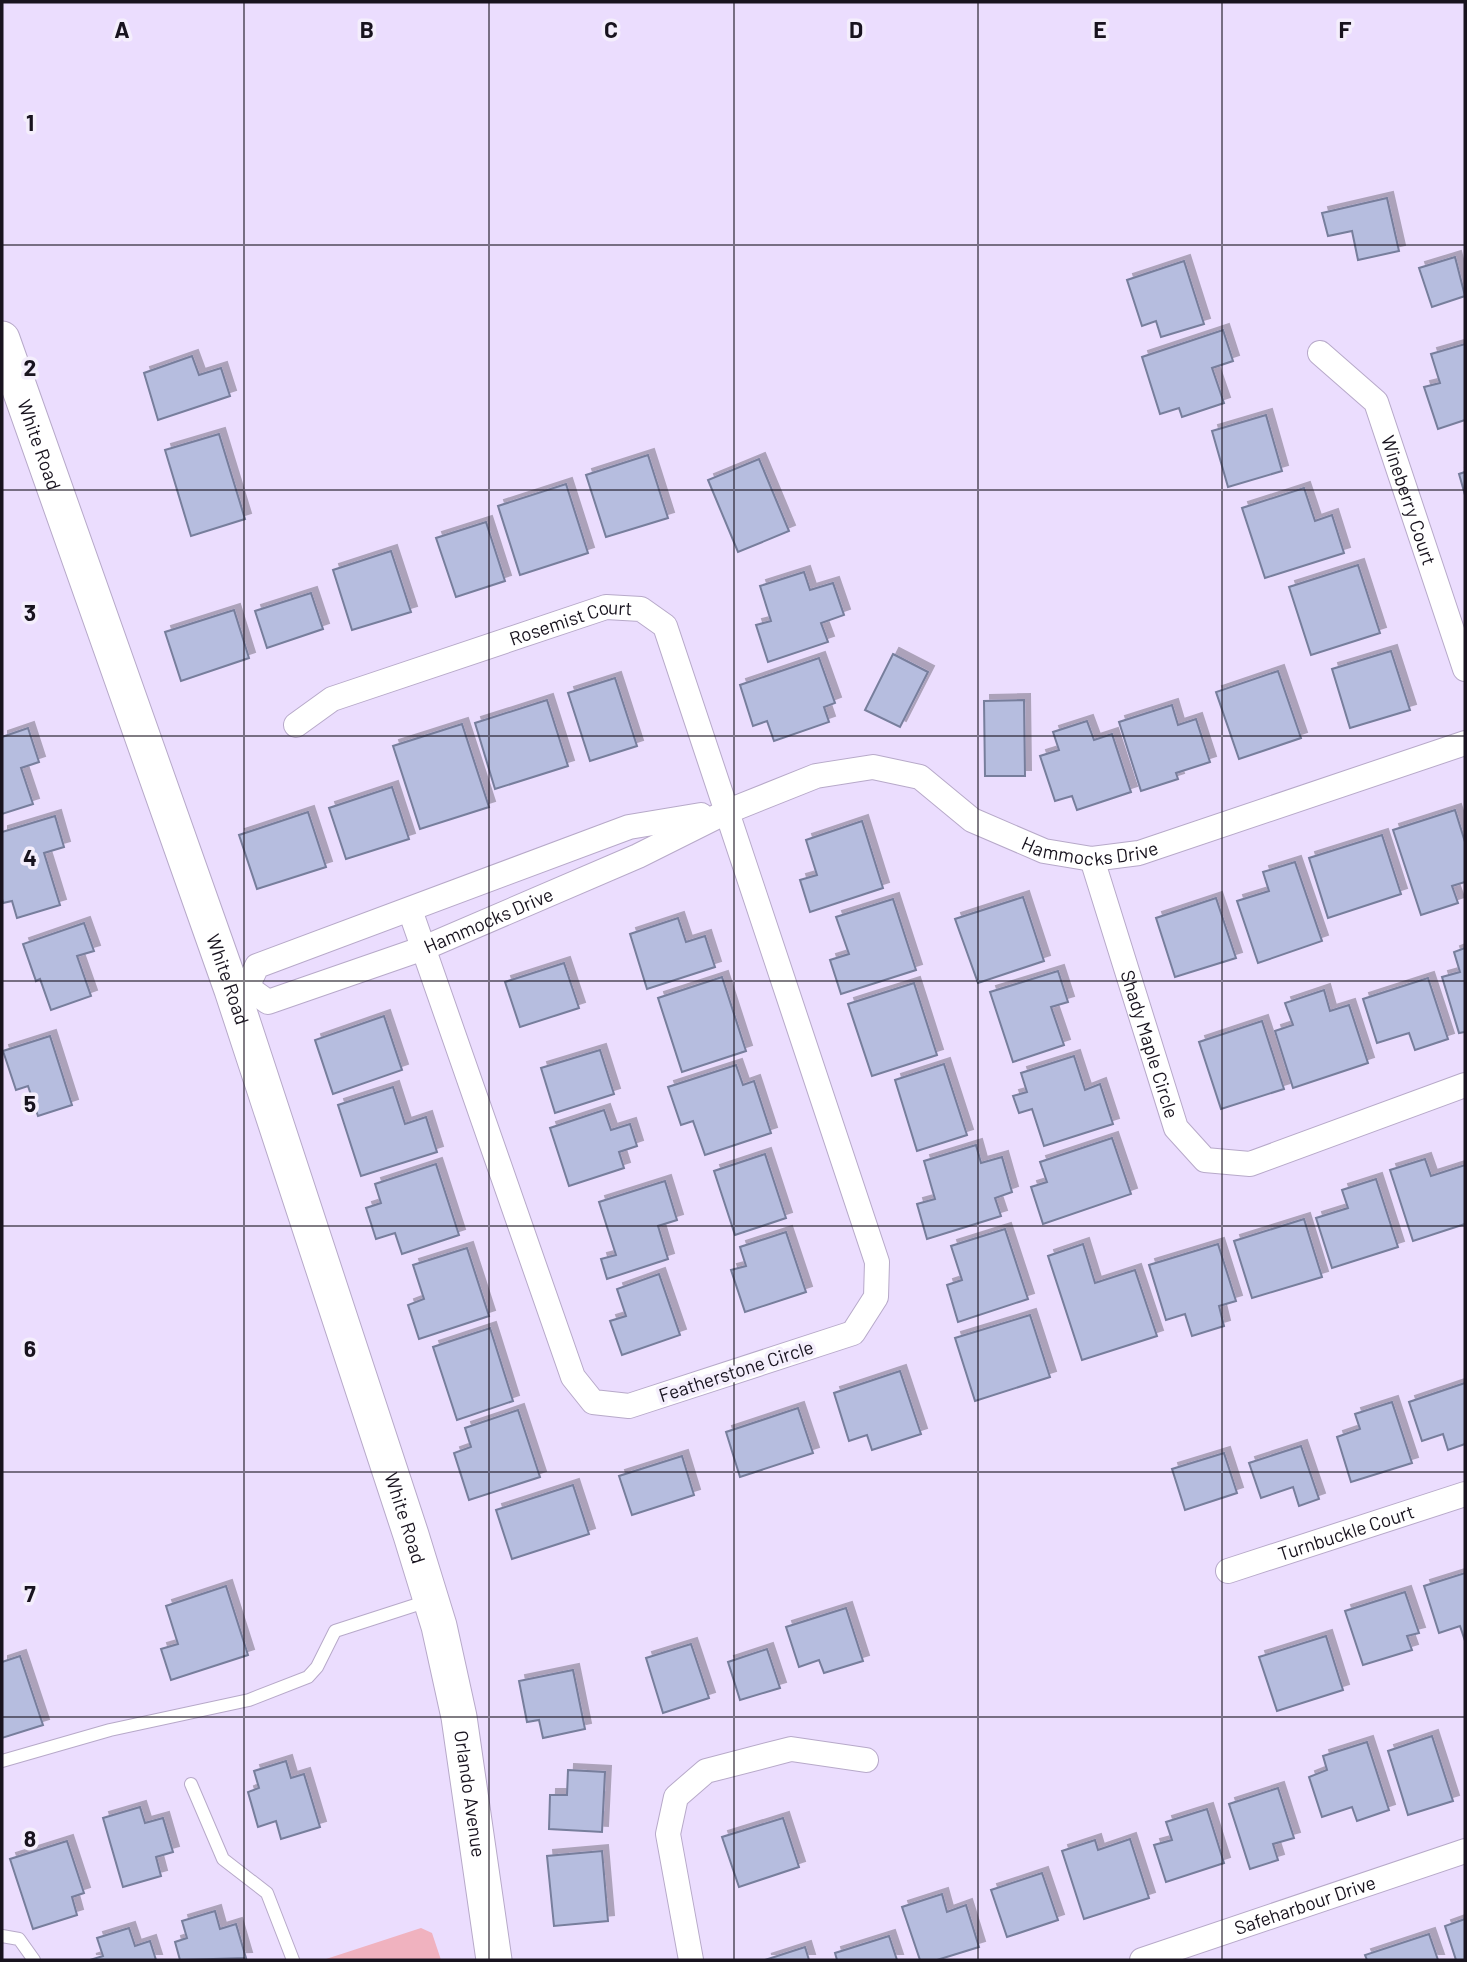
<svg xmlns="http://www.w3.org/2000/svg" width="1467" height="1962" font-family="Barlow,sans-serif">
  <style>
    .green { fill: #f0b2bf }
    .building { fill: #b6bddf; stroke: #777e9c; stroke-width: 2; filter: url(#shadow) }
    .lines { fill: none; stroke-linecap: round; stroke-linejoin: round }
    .lane-casing { stroke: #b7a9c9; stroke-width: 14 }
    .street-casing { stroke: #b7a9c9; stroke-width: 26 }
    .secondary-casing { stroke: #b7a9c9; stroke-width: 37 }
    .lane { stroke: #fff; stroke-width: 12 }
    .street { stroke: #fff; stroke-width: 24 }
    .secondary { stroke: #fff; stroke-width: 35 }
    .grid { fill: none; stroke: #18131e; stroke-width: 2; stroke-opacity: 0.55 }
    .labels { text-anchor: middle; stroke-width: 7; stroke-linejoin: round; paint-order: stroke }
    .street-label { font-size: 19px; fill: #18131e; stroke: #f4eefc }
    .grid-label { font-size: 23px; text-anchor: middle; font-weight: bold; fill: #18131e; stroke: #f4eefc; stroke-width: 7; stroke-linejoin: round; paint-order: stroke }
  </style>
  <defs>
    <filter id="shadow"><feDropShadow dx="6" dy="-6" stdDeviation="0" flood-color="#0004"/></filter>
  </defs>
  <rect width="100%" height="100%" fill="#ebddfe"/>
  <polygon class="green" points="421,1928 432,1933 441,1960 323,1960"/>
  <g class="building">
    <polygon points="1387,198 1399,251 1358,260 1352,231 1328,236 1322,213"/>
    <polygon points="1455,257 1465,296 1432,307 1419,268"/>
    <polygon points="1184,261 1204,324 1161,337 1156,321 1142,326 1127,280"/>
    <polygon points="1223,330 1233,361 1212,368 1224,403 1182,417 1179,408 1160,414 1142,357"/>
    <polygon points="1465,344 1465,420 1438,429 1424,387 1440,383 1431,354"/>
    <polygon points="192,356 199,375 221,368 230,396 158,420 144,373"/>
    <polygon points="1266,415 1282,471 1228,487 1212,431"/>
    <polygon points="219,434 245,519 191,536 165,450"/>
    <polygon points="648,455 668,518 606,537 586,475"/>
    <polygon points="759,459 789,531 738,552 708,480"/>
    <polygon points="1465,472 1465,495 1459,474"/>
    <polygon points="566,484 588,553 520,575 498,506"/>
    <polygon points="1304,488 1315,521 1332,515 1344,553 1265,578 1242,508"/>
    <polygon points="486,522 505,581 456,597 436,538"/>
    <polygon points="391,551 411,612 352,630 333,570"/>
    <polygon points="1358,565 1380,633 1311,655 1289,587"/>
    <polygon points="804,572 810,590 833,583 844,615 821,623 828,642 768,662 756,625 771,621 760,586"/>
    <polygon points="311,593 323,629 267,648 255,611"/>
    <polygon points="234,610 249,658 181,681 165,632"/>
    <polygon points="1391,651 1410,710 1350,728 1332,669"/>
    <polygon points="893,654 928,672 900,727 865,710"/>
    <polygon points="819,658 835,703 824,707 829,722 774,741 767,721 753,726 740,685"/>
    <polygon points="1278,671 1301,738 1239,759 1216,692"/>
    <polygon points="615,678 637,746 590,761 568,693"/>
    <polygon points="547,700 568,766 495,789 475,723"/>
    <polygon points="1024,700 1025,776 985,776 984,701"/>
    <polygon points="1172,705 1178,725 1196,719 1210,762 1176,773 1178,779 1141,791 1119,722"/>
    <polygon points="1087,721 1094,740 1112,734 1131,792 1077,810 1072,796 1055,801 1040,756 1059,750 1053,732"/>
    <polygon points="462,724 489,807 420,829 393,746"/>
    <polygon points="28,728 39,762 21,768 33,804 2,814 2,737"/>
    <polygon points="392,787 409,839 346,859 329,808"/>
    <polygon points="1455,810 1465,842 1465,882 1452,886 1458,903 1421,915 1393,830"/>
    <polygon points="308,812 326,867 257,889 239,835"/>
    <polygon points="55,816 64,847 44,853 60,905 17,918 12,901 3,903 2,899 2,832"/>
    <polygon points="862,821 883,888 810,912 800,880 817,875 806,840"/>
    <polygon points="1382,835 1401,894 1328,918 1309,858"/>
    <polygon points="1295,862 1322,941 1258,963 1237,901 1269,891 1263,872"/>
    <polygon points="1023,897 1044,961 978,983 955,919"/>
    <polygon points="1216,898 1236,958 1175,977 1156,918"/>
    <polygon points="893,899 916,970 841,994 830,960 849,954 836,917"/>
    <polygon points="678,918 686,942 705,936 715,967 647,989 630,934"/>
    <polygon points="84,923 94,951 77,956 91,996 51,1010 40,979 36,981 23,944"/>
    <polygon points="1465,948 1465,1032 1459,1033 1442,977 1460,972 1454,952"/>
    <polygon points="564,963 579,1008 520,1027 505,982"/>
    <polygon points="1058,971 1068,1002 1051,1007 1064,1045 1013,1062 990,992"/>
    <polygon points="722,977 746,1051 682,1072 658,998"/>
    <polygon points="1428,978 1448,1039 1415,1050 1409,1033 1377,1043 1363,999"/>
    <polygon points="914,983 937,1055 872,1076 848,1004"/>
    <polygon points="1324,990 1330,1011 1349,1005 1368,1063 1293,1088 1275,1031 1293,1025 1285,1003"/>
    <polygon points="384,1016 402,1070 333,1094 315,1040"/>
    <polygon points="1262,1021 1284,1089 1221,1109 1199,1042"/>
    <polygon points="50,1036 72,1105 38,1116 28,1086 16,1090 3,1051"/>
    <polygon points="600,1050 614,1094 555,1113 541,1068"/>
    <polygon points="1074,1056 1085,1090 1100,1084 1113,1124 1044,1146 1032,1109 1019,1113 1013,1096 1027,1092 1021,1073"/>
    <polygon points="944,1064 967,1135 917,1151 895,1080"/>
    <polygon points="736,1065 743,1085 754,1081 771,1133 705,1155 693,1121 681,1125 668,1087"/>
    <polygon points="393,1087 405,1124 426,1117 437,1152 361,1176 338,1105"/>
    <polygon points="604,1110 611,1130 630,1124 637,1146 619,1152 624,1168 569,1186 550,1128"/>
    <polygon points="1112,1138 1131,1194 1043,1224 1031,1187 1047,1182 1040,1162"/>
    <polygon points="976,1145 981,1163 1002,1157 1012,1192 995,1198 1001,1216 927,1239 917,1204 935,1199 924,1161"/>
    <polygon points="765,1154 786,1218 735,1235 714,1171"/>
    <polygon points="1425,1159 1431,1176 1465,1165 1465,1224 1413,1241 1390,1170"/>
    <polygon points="436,1164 459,1235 402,1254 395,1233 376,1239 366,1208 381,1203 375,1184"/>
    <polygon points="1376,1179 1398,1247 1332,1268 1316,1218 1348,1208 1342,1190"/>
    <polygon points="665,1181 677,1220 658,1226 668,1259 607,1279 601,1259 616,1255 599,1202"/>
    <polygon points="1304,1219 1322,1277 1252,1298 1234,1241"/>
    <polygon points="1005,1229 1028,1299 958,1322 947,1285 962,1280 951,1246"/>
    <polygon points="786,1232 806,1292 745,1312 731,1270 746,1266 740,1247"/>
    <polygon points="1083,1244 1095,1283 1135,1270 1157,1336 1082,1360 1048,1256"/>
    <polygon points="1218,1244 1236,1301 1219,1306 1224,1326 1192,1336 1185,1314 1166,1320 1149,1265"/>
    <polygon points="467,1248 489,1316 419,1339 408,1305 424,1299 413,1265"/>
    <polygon points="659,1274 680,1335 622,1355 610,1321 626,1316 617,1289"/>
    <polygon points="1030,1315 1050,1377 975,1401 955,1338"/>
    <polygon points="490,1328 513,1401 457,1420 433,1347"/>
    <polygon points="900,1371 921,1434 872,1450 867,1435 849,1441 834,1393"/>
    <polygon points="1465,1383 1465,1444 1448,1450 1443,1434 1422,1441 1409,1402"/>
    <polygon points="1392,1402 1412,1463 1351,1482 1337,1437 1360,1429 1355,1414"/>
    <polygon points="798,1408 813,1453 740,1477 726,1432"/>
    <polygon points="518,1410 540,1477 469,1500 454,1453 471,1447 465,1428"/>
    <polygon points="1301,1446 1319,1499 1299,1506 1293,1487 1261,1498 1249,1463"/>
    <polygon points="1224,1453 1237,1493 1185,1510 1172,1469"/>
    <polygon points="682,1456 694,1495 632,1515 619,1476"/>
    <polygon points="573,1485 589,1534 512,1559 496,1510"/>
    <polygon points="1465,1573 1465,1641 1460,1626 1439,1633 1424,1586"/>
    <polygon points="226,1586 248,1655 171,1680 161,1649 178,1644 166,1606"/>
    <polygon points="1405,1592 1419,1633 1407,1636 1412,1650 1363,1665 1345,1611"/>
    <polygon points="846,1608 863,1661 824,1673 819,1660 799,1667 786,1627"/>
    <polygon points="1326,1636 1343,1690 1277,1711 1259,1657"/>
    <polygon points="691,1644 709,1698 663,1713 646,1658"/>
    <polygon points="767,1649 780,1688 740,1700 728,1662"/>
    <polygon points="20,1656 43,1725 2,1738 2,1662"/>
    <polygon points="573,1670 585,1729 543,1738 539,1720 527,1722 519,1681"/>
    <polygon points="1432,1736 1453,1801 1408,1815 1388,1751"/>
    <polygon points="1367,1742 1389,1810 1357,1821 1352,1807 1322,1817 1309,1777 1327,1770 1323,1756"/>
    <polygon points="286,1761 291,1778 304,1774 320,1827 281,1839 276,1821 258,1827 248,1792 259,1788 254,1771"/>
    <polygon points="568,1770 605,1772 602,1832 549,1829 550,1795 567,1795"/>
    <polygon points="1278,1788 1294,1838 1273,1844 1278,1860 1250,1869 1229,1804"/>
    <polygon points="140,1807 145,1823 163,1818 173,1852 156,1857 161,1876 123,1887 103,1818"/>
    <polygon points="1207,1809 1224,1863 1166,1882 1154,1845 1172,1840 1166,1822"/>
    <polygon points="783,1818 799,1867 739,1887 722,1837"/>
    <polygon points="1130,1839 1149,1898 1084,1919 1062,1851 1095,1840 1098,1850"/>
    <polygon points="67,1841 84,1893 72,1897 77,1915 33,1929 10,1859"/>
    <polygon points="602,1851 608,1921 554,1926 547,1856"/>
    <polygon points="1042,1873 1058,1920 1007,1937 991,1890"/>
    <polygon points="942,1894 947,1912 966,1905 979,1947 937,1960 920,1960 902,1907"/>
    <polygon points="215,1911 220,1929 236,1924 246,1958 180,1960 175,1942 187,1938 182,1921"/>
    <polygon points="1465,1919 1465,1960 1456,1960 1445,1926"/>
    <polygon points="129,1928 135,1946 150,1941 156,1960 90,1960 103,1956 97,1938"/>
    <polygon points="1429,1934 1438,1960 1367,1960 1365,1955"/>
    <polygon points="889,1936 897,1960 837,1960 835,1953"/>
    <polygon points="805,1947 809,1960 765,1960"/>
  </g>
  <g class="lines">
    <defs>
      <g id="lane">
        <polyline points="2,1761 110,1730 249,1700 308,1677 317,1667 335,1631 431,1600"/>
        <polyline points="191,1784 223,1859 267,1893 293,1960"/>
        <polyline points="2,1936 19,1939 34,1960"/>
      </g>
      <g id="street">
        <path id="s1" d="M1320,353l56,49 89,267"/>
        <path id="s2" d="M296,725l36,-26 274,-92 35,2 24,17 212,636 -1,35 -23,36 -224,73 -36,-4 -20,-25 -163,-467"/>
        <path id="s3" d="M1092,859l84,269 29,32 45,4 215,-79"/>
        <path id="s4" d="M247,987l21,15 156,-54 214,-92 88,-44 90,-36 57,-9 47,10 52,43 72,31 48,8 47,-6 326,-110"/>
        <polyline points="247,987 257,966 629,827 701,815"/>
        <path id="s5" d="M1228,1571l237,-77"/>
        <polyline points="691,1960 668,1834 676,1797 706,1771 791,1749 866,1760"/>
        <path id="s6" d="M1142,1960l323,-109"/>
      </g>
      <g id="secondary">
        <path id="s7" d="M2,339l230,651 179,545 28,91 20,91 35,243"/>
      </g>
    </defs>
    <use href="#lane" class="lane-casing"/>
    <use href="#street" class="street-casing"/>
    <use href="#secondary" class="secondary-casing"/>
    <use href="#lane" class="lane"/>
    <use href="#street" class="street"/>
    <use href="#secondary" class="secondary"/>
  </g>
  <path class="grid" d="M244,2v1958M489,2v1958M734,2v1958M978,2v1958M1222,2v1958M2,245h1463M2,490h1463M2,736h1463M2,981h1463M2,1226h1463M2,1472h1463M2,1717h1463"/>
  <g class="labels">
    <g class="street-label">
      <text dy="7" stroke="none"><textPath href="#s7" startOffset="112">White Road</textPath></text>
      <text dy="7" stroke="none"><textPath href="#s1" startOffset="178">Wineberry Court</textPath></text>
      <text dy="7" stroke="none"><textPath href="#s2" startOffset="296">Rosemist Court</textPath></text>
      <text dy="7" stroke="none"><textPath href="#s4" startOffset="917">Hammocks Drive</textPath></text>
      <text dy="7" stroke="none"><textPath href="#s4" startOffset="261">Hammocks Drive</textPath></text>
      <text dy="7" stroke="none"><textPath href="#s7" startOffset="679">White Road</textPath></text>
      <text dy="7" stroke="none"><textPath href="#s3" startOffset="194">Shady Maple Circle</textPath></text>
      <text transform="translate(736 1371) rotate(-18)" y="7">Featherstone Circle</text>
      <text dy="7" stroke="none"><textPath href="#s7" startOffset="1246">White Road</textPath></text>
      <text dy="7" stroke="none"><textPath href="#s5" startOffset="124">Turnbuckle Court</textPath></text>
      <text dy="7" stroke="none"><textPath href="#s7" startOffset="1530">Orlando Avenue</textPath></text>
      <text dy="7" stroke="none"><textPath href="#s6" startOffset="172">Safeharbour Drive</textPath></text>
    </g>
  </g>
  <g class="grid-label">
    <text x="122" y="38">A</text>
    <text x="367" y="38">B</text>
    <text x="611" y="38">C</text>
    <text x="856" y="38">D</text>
    <text x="1100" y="38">E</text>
    <text x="1345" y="38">F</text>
    <text x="30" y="131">1</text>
    <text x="30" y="376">2</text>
    <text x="30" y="621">3</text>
    <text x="30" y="866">4</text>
    <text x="30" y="1112">5</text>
    <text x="30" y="1357">6</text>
    <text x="30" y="1602">7</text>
    <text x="30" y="1847">8</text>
  </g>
  <rect width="1467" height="1962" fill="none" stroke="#18131e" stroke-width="7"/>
</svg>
